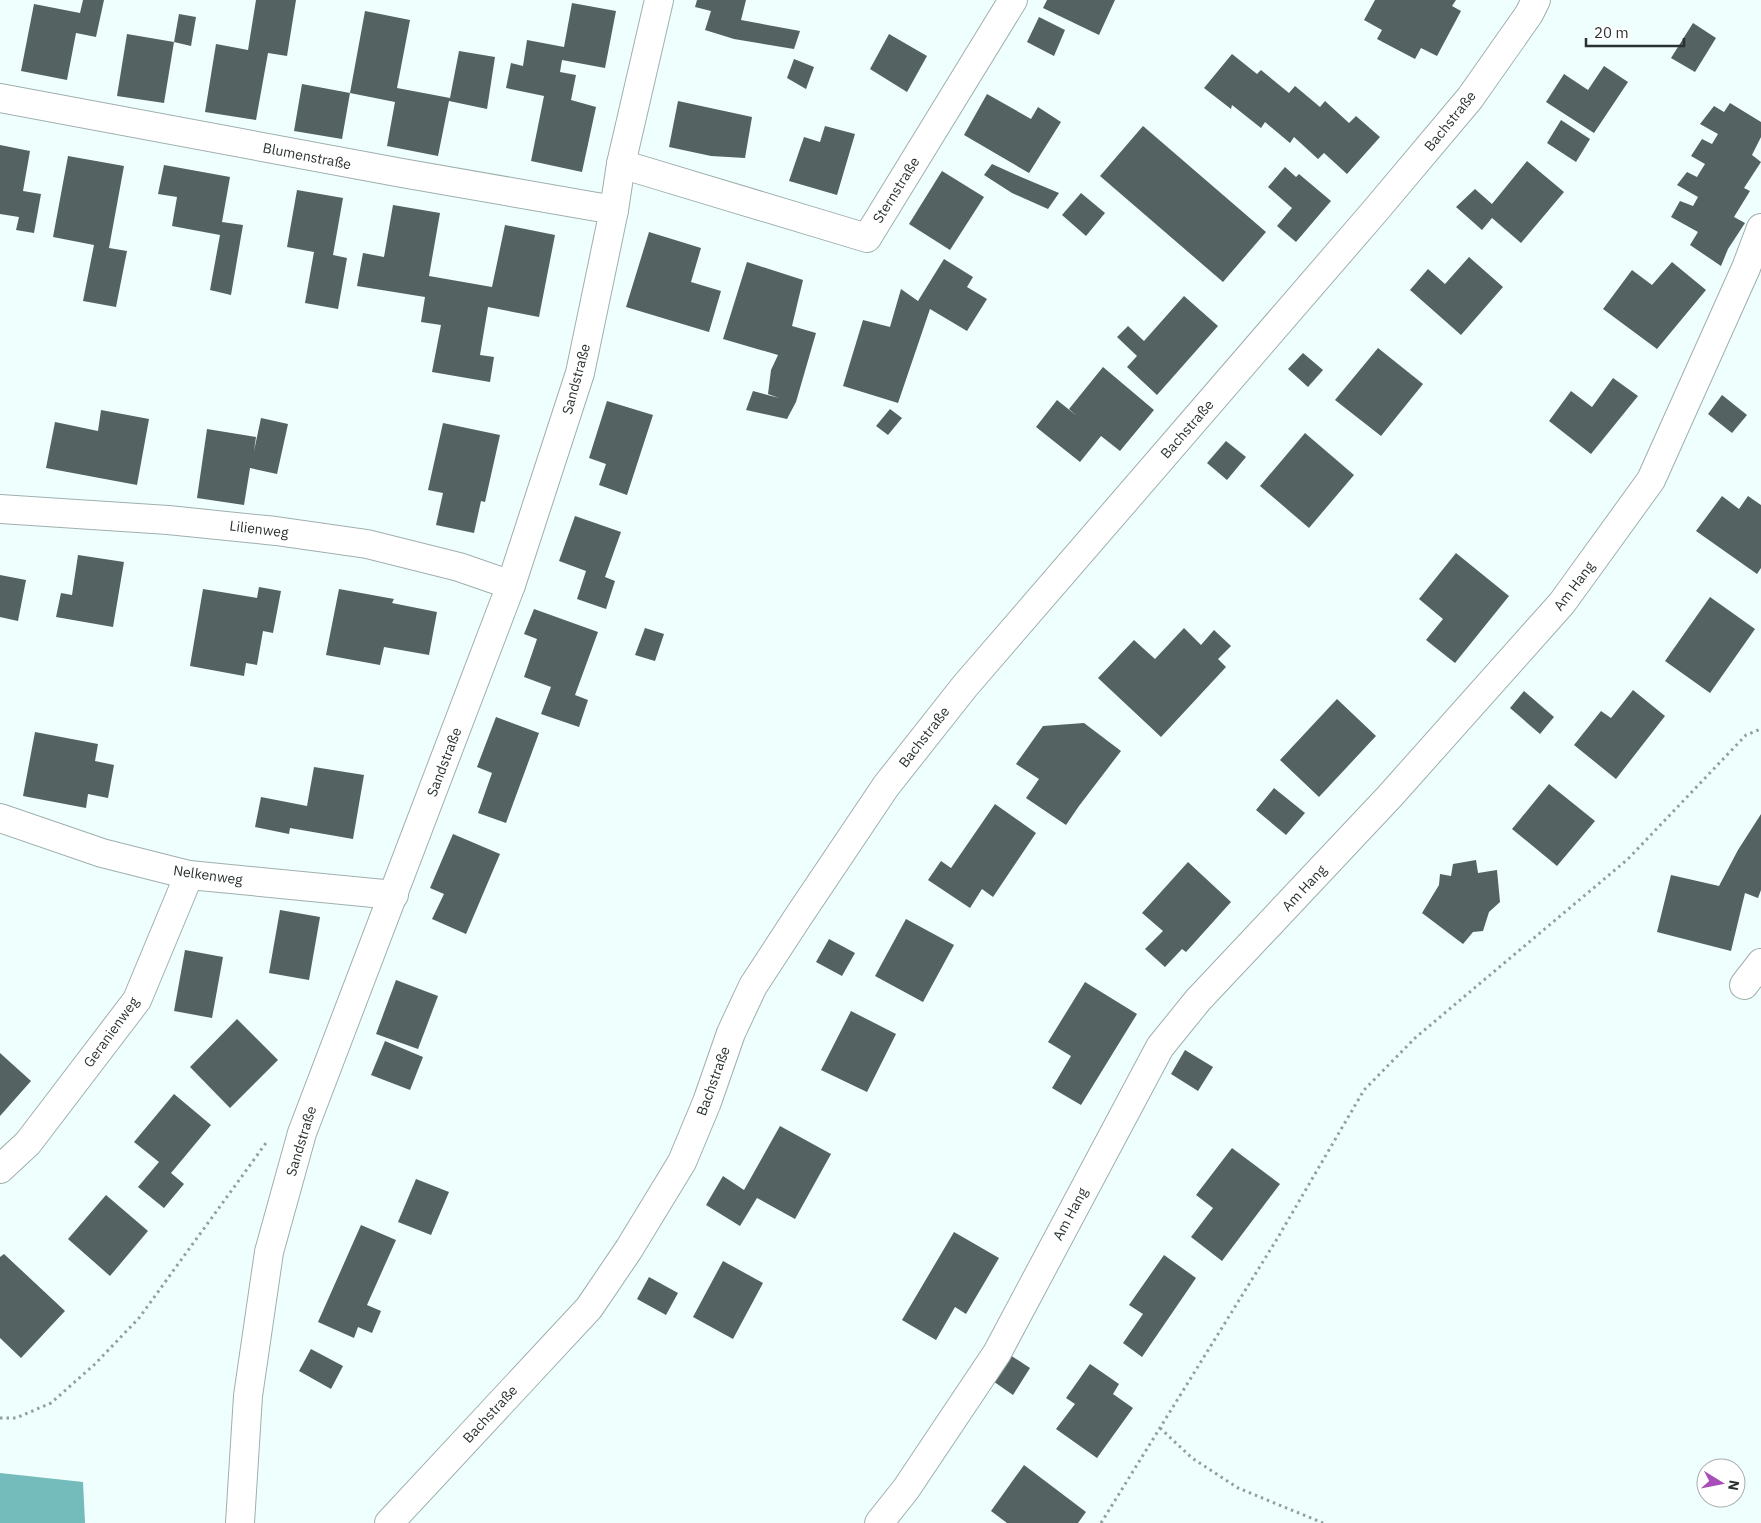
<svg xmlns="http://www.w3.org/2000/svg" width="1761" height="1523" font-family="'IBM Plex Sans',sans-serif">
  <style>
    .water { fill: #74bbbb }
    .building { fill: #546261 }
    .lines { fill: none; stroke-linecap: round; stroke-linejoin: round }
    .minor-casing { stroke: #9fafae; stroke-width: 30 }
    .path { stroke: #939e9e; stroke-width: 3; stroke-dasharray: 2.5 4; stroke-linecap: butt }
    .minor { stroke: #fff; stroke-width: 28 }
    .labels { text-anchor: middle; stroke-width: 5; stroke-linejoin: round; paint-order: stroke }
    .street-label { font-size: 14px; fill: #2b3131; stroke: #fff }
  </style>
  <rect width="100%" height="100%" fill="#eefffe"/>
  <polygon class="water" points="0,1473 83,1482 85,1523 0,1523"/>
  <g class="building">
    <polygon points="83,0 104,0 96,37 76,33 67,80 21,71 34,4 80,13"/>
    <polygon points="256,0 296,0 287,56 268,53 256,120 205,112 216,44 248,50"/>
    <polygon points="697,0 746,0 741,20 800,31 794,49 734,39 705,30 711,11 695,7"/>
    <polygon points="1047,0 1115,0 1099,35 1043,8"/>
    <polygon points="1375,0 1456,0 1452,6 1461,11 1437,56 1421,48 1415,59 1377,39 1382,30 1364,20"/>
    <polygon points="572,3 616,11 605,68 562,60 560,72 576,75 571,100 596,107 582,172 531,161 544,96 506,88 511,63 523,66 527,40 564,47"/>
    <polygon points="365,11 410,20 397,88 450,98 459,51 495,57 487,109 449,101 438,156 387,146 395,102 350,93"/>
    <polygon points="179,14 196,17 191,46 174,42"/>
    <polygon points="1039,17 1065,30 1054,56 1027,42"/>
    <polygon points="1693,23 1716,38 1695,72 1671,58"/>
    <polygon points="127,34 174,42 164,103 117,96"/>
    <polygon points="889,34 927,56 907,92 870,69"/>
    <polygon points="1232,54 1257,74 1261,70 1289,93 1295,86 1320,107 1325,101 1349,123 1356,116 1380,137 1347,174 1324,153 1318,159 1294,137 1290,143 1265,122 1261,128 1232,105 1231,109 1204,88"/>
    <polygon points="794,59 814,67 806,89 787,78"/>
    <polygon points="1604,66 1628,82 1594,133 1546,102 1564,74 1588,90"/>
    <polygon points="302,84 350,93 342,139 294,131"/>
    <polygon points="987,94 1031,119 1038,107 1061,122 1029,173 964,135"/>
    <polygon points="678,101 752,117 745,158 711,156 669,147"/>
    <polygon points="1730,103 1761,122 1761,137 1752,155 1761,162 1744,188 1750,191 1734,217 1745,223 1728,249 1721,266 1690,245 1698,232 1671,217 1680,201 1693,206 1698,197 1677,185 1687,172 1697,177 1705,164 1691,156 1702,139 1712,144 1718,134 1700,124 1714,106 1724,112"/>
    <polygon points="1561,120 1590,139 1576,162 1547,143"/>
    <polygon points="825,126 855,134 837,195 789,181 804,137 820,142"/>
    <polygon points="1143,126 1266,232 1223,282 1100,176"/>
    <polygon points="0,145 30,151 23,191 41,194 34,233 16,230 19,217 0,214"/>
    <polygon points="68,156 124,166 109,248 127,251 116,307 83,301 94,245 53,237"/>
    <polygon points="1527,161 1564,192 1521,243 1492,218 1482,230 1456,207 1475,189 1492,204"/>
    <polygon points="992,164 1021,177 1059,193 1048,209 1012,193 984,175"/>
    <polygon points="164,165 230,177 222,222 243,225 231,295 210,290 220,235 172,226 177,197 158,194"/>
    <polygon points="1285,167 1296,177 1299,174 1331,201 1296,242 1277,226 1292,208 1268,187"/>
    <polygon points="942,171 984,197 950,250 909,224"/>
    <polygon points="297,190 343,198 333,255 347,258 338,309 305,303 314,252 287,247"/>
    <polygon points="1081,193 1105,213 1086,236 1062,215"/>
    <polygon points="393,205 440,213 429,276 492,287 505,225 555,235 539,317 488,307 480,355 494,357 490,382 432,372 441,325 421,322 425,297 357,286 363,253 384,257"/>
    <polygon points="649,232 701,248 691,282 721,291 709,332 626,307"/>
    <polygon points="1469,257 1503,287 1461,335 1410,290 1428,269 1445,284"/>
    <polygon points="944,259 973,277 967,287 987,299 967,331 930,309 898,403 843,386 863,320 890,327 901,289 918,301"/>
    <polygon points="747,262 803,280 792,326 816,333 796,402 787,419 746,410 753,391 779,398 768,394 771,370 778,355 723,339"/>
    <polygon points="1672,262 1706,290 1657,349 1603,309 1632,270 1652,285"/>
    <polygon points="1184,296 1218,326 1157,395 1127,367 1137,356 1117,337 1128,326 1144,341"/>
    <polygon points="1378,348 1423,384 1381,436 1335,400"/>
    <polygon points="1303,353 1323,370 1308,387 1288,369"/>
    <polygon points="1103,367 1154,410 1120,451 1101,436 1080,462 1036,427 1057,400 1077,416 1069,409"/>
    <polygon points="1613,378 1638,396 1591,454 1549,421 1571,391 1592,407"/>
    <polygon points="1722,395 1747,415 1732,433 1708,414"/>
    <polygon points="607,401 653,415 627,495 599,485 606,464 589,458"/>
    <polygon points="890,409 902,418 888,435 876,426"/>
    <polygon points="101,410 149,419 137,485 46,468 55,422 98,431"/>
    <polygon points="261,418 288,424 277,474 250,468 244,505 197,498 207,429 256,437 254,451"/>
    <polygon points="443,423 500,435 485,502 481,501 474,533 436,525 443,493 428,490"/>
    <polygon points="1305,433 1354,475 1309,528 1260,486"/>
    <polygon points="1226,441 1246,457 1227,480 1207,463"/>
    <polygon points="1722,496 1739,509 1748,496 1761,505 1761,568 1757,574 1696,531"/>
    <polygon points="575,516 621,532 605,577 615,581 606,609 577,599 586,571 559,561"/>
    <polygon points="1456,553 1509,596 1455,663 1426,640 1443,619 1419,599"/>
    <polygon points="78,555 124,562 113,627 56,617 61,593 72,595"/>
    <polygon points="0,575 26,580 18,621 0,617"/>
    <polygon points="259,587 281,591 273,633 263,631 257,665 246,663 244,676 190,666 203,589 257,598"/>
    <polygon points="339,589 394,599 392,603 437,612 429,655 384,647 380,665 326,655"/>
    <polygon points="1710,597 1755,629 1710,693 1665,661"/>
    <polygon points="534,609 598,632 575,695 588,700 579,727 541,714 551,687 524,677 537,639 524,634"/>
    <polygon points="645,628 664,634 655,661 635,655"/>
    <polygon points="1184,628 1201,645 1214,630 1231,646 1218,659 1226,667 1161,737 1098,678 1134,640 1155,659"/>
    <polygon points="1633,690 1665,716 1616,779 1574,745 1601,711 1611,718"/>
    <polygon points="1524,691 1554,717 1540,734 1510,708"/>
    <polygon points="1337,699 1376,736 1319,797 1280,760"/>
    <polygon points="496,717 539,733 506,823 478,813 492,773 477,767"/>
    <polygon points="1084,723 1121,751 1079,806 1066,825 1026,798 1039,779 1016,764 1043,726"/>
    <polygon points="35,732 98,744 95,761 114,765 108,798 88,794 86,808 23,796"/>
    <polygon points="314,767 364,775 353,839 290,828 289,834 255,827 261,797 307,806"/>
    <polygon points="1549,784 1595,821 1557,866 1512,829"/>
    <polygon points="1274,788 1305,813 1286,835 1256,810"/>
    <polygon points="995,804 1036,833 993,897 982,889 970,908 928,880 941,861 951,868"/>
    <polygon points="1761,814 1761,890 1758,898 1745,893 1731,951 1657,932 1671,875 1719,886 1738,850"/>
    <polygon points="453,834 500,854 466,934 432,919 444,894 430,888"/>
    <polygon points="1476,860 1478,873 1497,870 1500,902 1489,912 1483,931 1473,932 1463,944 1422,913 1439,885 1440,874 1451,876 1453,864"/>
    <polygon points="1188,862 1231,902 1186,952 1182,949 1165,967 1145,949 1163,931 1142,913"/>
    <polygon points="280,910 320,917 309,980 269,973"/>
    <polygon points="906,919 954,945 923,1002 875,976"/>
    <polygon points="829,939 855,953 842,976 816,962"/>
    <polygon points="185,950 223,957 212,1018 174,1011"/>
    <polygon points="396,980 438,996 418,1049 376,1034"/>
    <polygon points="1085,982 1137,1014 1081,1105 1052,1088 1071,1056 1048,1042"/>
    <polygon points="851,1011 896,1034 867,1092 821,1070"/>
    <polygon points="237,1019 278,1060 230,1108 190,1067"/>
    <polygon points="385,1041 423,1057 410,1090 371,1075"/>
    <polygon points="1185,1050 1213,1067 1198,1091 1171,1074"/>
    <polygon points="0,1053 31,1081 0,1116"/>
    <polygon points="174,1094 211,1125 171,1173 184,1184 164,1208 138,1187 159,1162 134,1142"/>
    <polygon points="780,1126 831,1154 795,1219 757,1198 740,1226 706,1205 723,1176 744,1190"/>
    <polygon points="1232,1148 1280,1184 1222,1261 1191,1237 1213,1208 1196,1195"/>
    <polygon points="416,1179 449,1192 431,1235 398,1222"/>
    <polygon points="106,1195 148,1231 110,1276 68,1239"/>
    <polygon points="361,1225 396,1240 367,1305 381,1311 372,1333 358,1327 354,1338 318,1322"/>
    <polygon points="954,1232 999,1258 966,1314 955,1307 936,1340 902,1320"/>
    <polygon points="4,1254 65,1311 21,1358 0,1338 0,1257"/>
    <polygon points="1164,1255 1196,1278 1142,1357 1123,1343 1143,1314 1129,1305"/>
    <polygon points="723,1261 763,1283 733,1339 693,1317"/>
    <polygon points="649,1277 678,1293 666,1315 637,1299"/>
    <polygon points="311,1349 343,1366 331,1389 299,1371"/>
    <polygon points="1007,1353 1030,1368 1013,1395 990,1379"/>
    <polygon points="1090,1364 1119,1384 1113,1394 1133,1408 1097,1458 1056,1429 1075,1404 1066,1398"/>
    <polygon points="1024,1465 1086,1512 1078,1523 1007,1523 991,1511"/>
  </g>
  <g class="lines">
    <defs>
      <g id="minor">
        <polyline points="0,98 402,173 614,210"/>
        <polyline points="621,164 867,238 1013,0"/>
        <polyline points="0,509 168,520 276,531 367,544 459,567 511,585"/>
        <polyline points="0,818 102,853 189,875 394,895"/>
        <polyline points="1744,985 1761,963"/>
        <polyline points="0,1169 28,1143 137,1000 189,875"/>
        <polyline points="240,1523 248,1396 269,1252 302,1133 511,585 580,373 614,210 621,164 659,0"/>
        <polyline points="389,1523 589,1308 629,1249 682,1162 707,1102 731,1033 753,986 798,917 886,786 965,686 1375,211 1470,98 1529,14 1536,0"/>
        <polyline points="879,1523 906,1489 997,1353 1160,1047 1198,1000 1390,796 1562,603 1651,480 1746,268 1761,228"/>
      </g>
    </defs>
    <use href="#minor" class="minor-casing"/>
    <g class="path">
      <polyline points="0,1418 16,1418 51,1403 95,1364 139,1318 266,1143"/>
      <polyline points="1160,1428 1192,1458 1238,1488 1323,1523"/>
      <polyline points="1101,1523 1277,1239 1364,1090 1415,1038 1628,859 1746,735 1761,729"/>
    </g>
    <use href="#minor" class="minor"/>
  </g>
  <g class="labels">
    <g class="street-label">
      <text transform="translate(1450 121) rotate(-51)" y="5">Bachstraße</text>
      <text transform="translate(307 156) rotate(11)" y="5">Blumenstraße</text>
      <text transform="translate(896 190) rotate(-58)" y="5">Sternstraße</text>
      <text transform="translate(576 379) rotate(-75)" y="5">Sandstraße</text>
      <text transform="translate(1187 429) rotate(-49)" y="5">Bachstraße</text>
      <text transform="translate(259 529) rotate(7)" y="5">Lilienweg</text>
      <text transform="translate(1574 586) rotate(-53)" y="5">Am Hang</text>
      <text transform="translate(924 737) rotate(-52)" y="5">Bachstraße</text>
      <text transform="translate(444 762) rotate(-69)" y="5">Sandstraße</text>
      <text transform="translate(208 875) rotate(8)" y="5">Nelkenweg</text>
      <text transform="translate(1304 888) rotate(-47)" y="5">Am Hang</text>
      <text transform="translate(111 1032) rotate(-54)" y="5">Geranienweg</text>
      <text transform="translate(713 1081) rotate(-70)" y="5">Bachstraße</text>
      <text transform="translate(301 1141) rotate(-73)" y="5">Sandstraße</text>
      <text transform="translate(1070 1214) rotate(-62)" y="5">Am Hang</text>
      <text transform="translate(490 1414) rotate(-47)" y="5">Bachstraße</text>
    </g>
  </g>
  <g transform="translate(1721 1483) rotate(100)"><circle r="24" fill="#ffffff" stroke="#aaadad"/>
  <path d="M0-4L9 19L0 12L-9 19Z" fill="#a94eb9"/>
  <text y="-8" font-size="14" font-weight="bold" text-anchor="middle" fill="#2b3131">N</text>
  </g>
  <path d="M1586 38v8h98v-8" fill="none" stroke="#2b3131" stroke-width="2.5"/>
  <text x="1594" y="38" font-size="15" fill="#2b3131" stroke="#ffffff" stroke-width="4" paint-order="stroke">20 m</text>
</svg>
